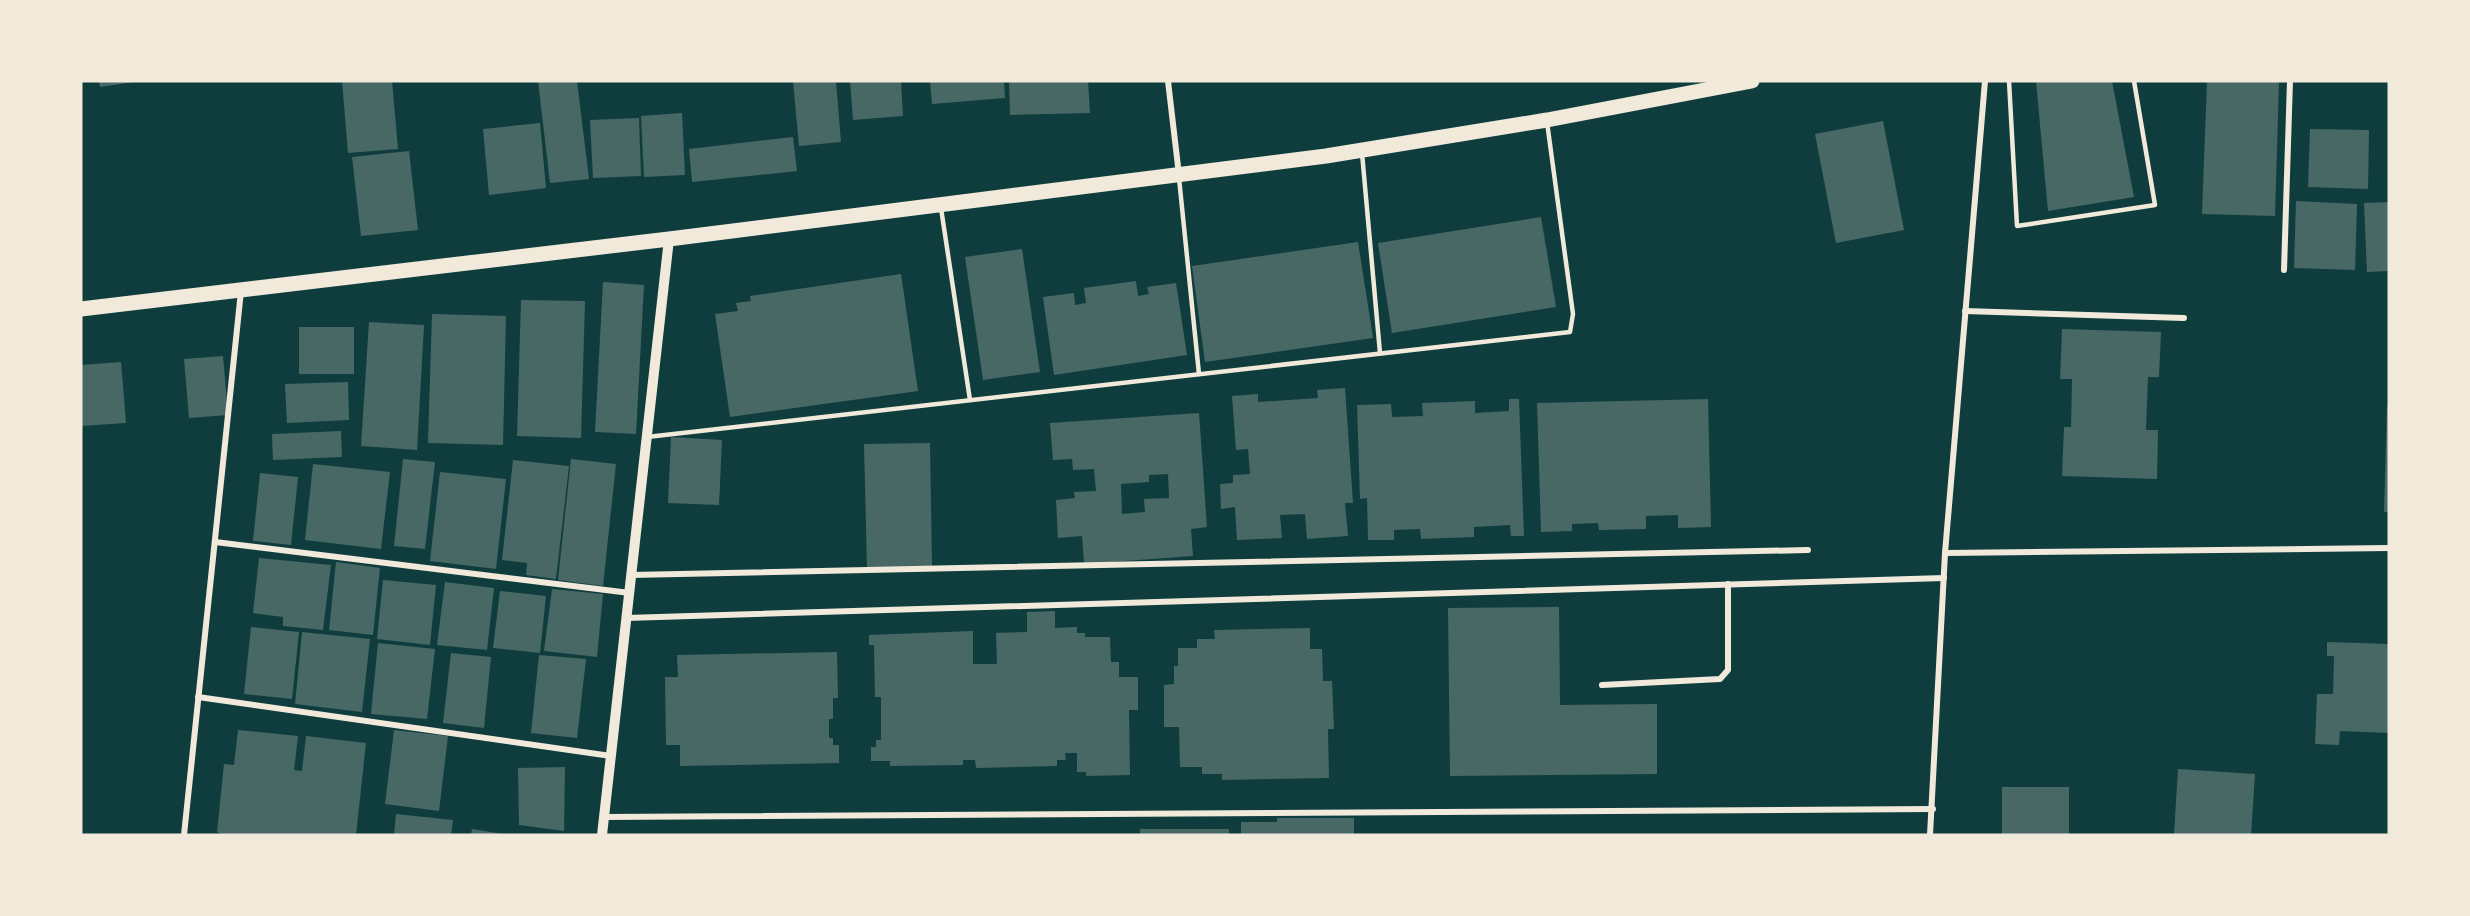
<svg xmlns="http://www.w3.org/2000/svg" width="2470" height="916" font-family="'Nunito Sans',sans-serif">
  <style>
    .building { fill: #486865; fill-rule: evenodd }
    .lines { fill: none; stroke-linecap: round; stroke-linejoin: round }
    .service { stroke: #f1e9da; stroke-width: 4.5 }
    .minor { stroke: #f1e9da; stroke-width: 6 }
    .tertiary { stroke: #f1e9da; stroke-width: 10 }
    .primary { stroke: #f1e9da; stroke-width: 15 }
  </style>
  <rect width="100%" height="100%" fill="#0f3d3e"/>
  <g class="building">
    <polygon points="99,81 133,81 134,82 100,87"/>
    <polygon points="342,81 392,81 398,149 348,153"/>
    <polygon points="538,81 577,81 589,179 550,183"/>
    <polygon points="793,81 836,81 841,142 799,146"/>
    <polygon points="850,81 901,81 903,116 853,120"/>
    <polygon points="930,81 1004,81 1005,98 932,104"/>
    <polygon points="1009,81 1088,81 1090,113 1010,115"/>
    <polygon points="2036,81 2112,81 2134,197 2048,211"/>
    <polygon points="2207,81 2279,81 2275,216 2202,214"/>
    <polygon points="682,113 685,175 644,177 641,116"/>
    <polygon points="639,118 641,176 593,178 590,120"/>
    <polygon points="1883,121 1904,230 1836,243 1815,134"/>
    <polygon points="540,123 546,188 489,195 483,129"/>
    <polygon points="2310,129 2369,130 2368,189 2308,187"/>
    <polygon points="793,137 797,171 692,182 689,149"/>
    <polygon points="409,151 418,230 361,236 352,157"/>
    <polygon points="2296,201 2357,204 2355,270 2294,268"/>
    <polygon points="2389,202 2389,271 2367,272 2364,203"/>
    <polygon points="1541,217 1556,307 1392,333 1378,243"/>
    <polygon points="1358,242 1373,338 1205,362 1192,266"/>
    <polygon points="1022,249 1040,372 983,380 965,257"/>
    <polygon points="901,274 918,391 730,417 715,314 738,311 736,303 751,301 750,296"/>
    <polygon points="1136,281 1138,296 1149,294 1147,287 1176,283 1187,355 1054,375 1043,297 1074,293 1075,305 1086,303 1084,288"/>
    <polygon points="603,282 644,285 636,434 595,432"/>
    <polygon points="521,300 585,301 581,438 517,436"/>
    <polygon points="432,314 506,316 503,445 428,443"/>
    <polygon points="369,322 424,325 417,450 361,446"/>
    <rect x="299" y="327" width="55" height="47"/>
    <polygon points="2062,329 2161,332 2159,377 2148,377 2146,430 2158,430 2157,479 2062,476 2064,427 2071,427 2072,379 2060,379"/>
    <polygon points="223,356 228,415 189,418 184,359"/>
    <polygon points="121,362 126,423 81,426 81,365"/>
    <polygon points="348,382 349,420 287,423 285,384"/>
    <polygon points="1345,388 1353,503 1345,503 1348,536 1307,539 1305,514 1280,515 1282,538 1237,540 1235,507 1221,509 1220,484 1233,483 1233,475 1250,474 1248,449 1236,450 1232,396 1258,394 1258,402 1318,398 1317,390"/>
    <polygon points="1509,399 1519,399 1524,536 1511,536 1510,525 1474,527 1474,537 1421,539 1420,529 1394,530 1394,540 1368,540 1367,498 1360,499 1357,405 1391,404 1392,417 1423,416 1422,403 1475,401 1475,413 1509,411"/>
    <polygon points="1708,399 1711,527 1678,528 1678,515 1646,516 1646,529 1599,530 1598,523 1572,524 1572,531 1541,532 1537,403"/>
    <polygon points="2387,405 2389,405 2389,512 2384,512"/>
    <path d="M1199,413l8,114 -16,2 2,27 -109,8 -2,-28 -24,2 -2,-38 19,-2 -1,-6 22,-1 -2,-22 -21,1 -1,-11 -19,1 -3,-37zM1168,474l1,24 -25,1 1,13 -23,2 -1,-30 28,-2v-7z"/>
    <polygon points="341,431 342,457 273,460 272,434"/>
    <polygon points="671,437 722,440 719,505 668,503"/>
    <polygon points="930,443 932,567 867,568 864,444"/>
    <polygon points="403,459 435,462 425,549 394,546"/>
    <polygon points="571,459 616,464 603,586 558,580"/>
    <polygon points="513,460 569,466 556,579 526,575 527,563 502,560"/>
    <polygon points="313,464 390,472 381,549 305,540"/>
    <polygon points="440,472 506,479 496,569 430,561"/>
    <polygon points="260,473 298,477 291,545 253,541"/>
    <polygon points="259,558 331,565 323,630 283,626 283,617 253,613"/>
    <polygon points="336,562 380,568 373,635 329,630"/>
    <polygon points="383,580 436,585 430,645 377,639"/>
    <polygon points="445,582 494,588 487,650 437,645"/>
    <polygon points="552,589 603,594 597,657 544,651"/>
    <polygon points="500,591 546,596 540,653 493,648"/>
    <polygon points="1559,607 1560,705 1657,704 1657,774 1450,776 1448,608"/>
    <polygon points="1055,611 1055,628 1077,627 1077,633 1085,633 1085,637 1110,637 1111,662 1119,662 1119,677 1138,677 1138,710 1129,710 1130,775 1086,776 1086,772 1077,772 1077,753 1065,753 1066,760 1057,760 1057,766 976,768 975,760 963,760 963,765 890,766 890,761 871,761 871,747 876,747 876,740 881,740 881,697 875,697 874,645 869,645 869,635 973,631 973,664 997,664 996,633 1027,632 1027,612"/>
    <polygon points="251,627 299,632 292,699 244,694"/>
    <polygon points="1310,628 1310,649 1322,649 1323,681 1332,681 1334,729 1328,729 1329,778 1222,780 1222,774 1202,774 1202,767 1180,767 1179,727 1164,727 1164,685 1174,684 1174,666 1178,666 1178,648 1197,648 1197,639 1215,639 1214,630"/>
    <polygon points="302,632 370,639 362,712 295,704"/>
    <polygon points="2327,642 2389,644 2389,733 2340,731 2339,745 2315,744 2317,694 2333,694 2334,656 2327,656"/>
    <polygon points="378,643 435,649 427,719 371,714"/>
    <polygon points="837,652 838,698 833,698 833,719 829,719 829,738 833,738 833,745 839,745 839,763 680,766 680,745 666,745 665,677 678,677 677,655"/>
    <polygon points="451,653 491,657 484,728 443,723"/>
    <polygon points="539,655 586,659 577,738 531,733"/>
    <polygon points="238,730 298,736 294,770 302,771 306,736 366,743 356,835 224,835 217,832 224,764 234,765"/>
    <polygon points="394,730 448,736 439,811 385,804"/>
    <polygon points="565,767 564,831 519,825 518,768"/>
    <polygon points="2178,769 2255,774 2251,835 2174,835"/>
    <rect x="2002" y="787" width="67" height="48"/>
    <polygon points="396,814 453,820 451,835 394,835"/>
    <polygon points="1277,818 1354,818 1354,835 1241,835 1241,822 1277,822"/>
    <polygon points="472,829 503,834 503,835 471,835"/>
    <rect x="1140" y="829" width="89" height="6"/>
  </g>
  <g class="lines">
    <g class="service">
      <polyline points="2009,81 2017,226 2155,205 2134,81"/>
      <polyline points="1362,153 1380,353"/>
      <polyline points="1179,178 1199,374"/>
      <polyline points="941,208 970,400"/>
      <polyline points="647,437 1570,332 1573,314 1547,122"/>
    </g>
    <g class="minor">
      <polyline points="1168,81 1179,175"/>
      <polyline points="2284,270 2290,81"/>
      <polyline points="1965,311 2184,318"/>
      <polyline points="215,542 630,593"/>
      <polyline points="1945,553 2389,548"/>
      <polyline points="631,575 1808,550"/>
      <polyline points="626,618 1944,578"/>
      <polyline points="1602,685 1720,679 1728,670 1728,584"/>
      <polyline points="198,697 611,756"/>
      <polyline points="604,817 1933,809"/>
      <polyline points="184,835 241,291"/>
      <polyline points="1930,835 1945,553 1985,81"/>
    </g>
    <polyline class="tertiary" points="602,835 669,239"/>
    <polyline class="primary" points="81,309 669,239 1326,156 1547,120 1752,81"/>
  </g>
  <rect width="2470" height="916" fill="none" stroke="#f1e9da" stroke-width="165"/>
</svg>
